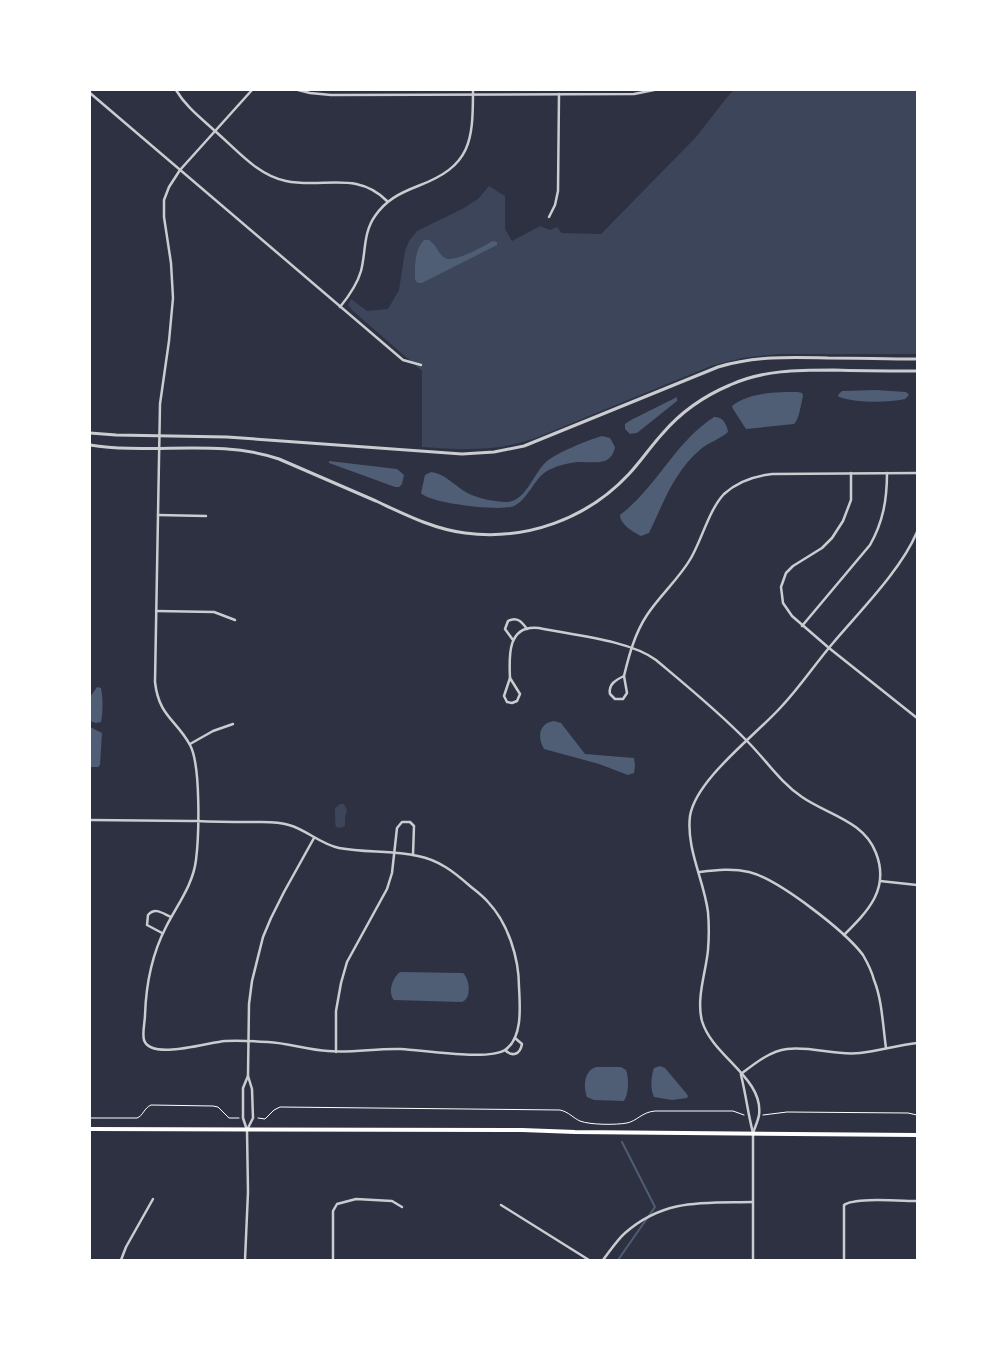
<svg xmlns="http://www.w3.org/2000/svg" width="1007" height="1350" font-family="Raleway,sans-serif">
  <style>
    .green { fill: #3c4559 }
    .water { fill: #4f5d75 }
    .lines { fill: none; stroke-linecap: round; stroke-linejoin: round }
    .stream { stroke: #4f5d75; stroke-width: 2 }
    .path { stroke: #fff; stroke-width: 1 }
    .minor { stroke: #caccd0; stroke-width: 2.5 }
    .tertiary { stroke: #caccd0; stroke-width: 3 }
    .secondary { stroke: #fff; stroke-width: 4 }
  </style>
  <rect width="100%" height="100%" fill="#2d3142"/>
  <g class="green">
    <path d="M734,90h183v264h-138l-37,4 -31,8 -173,71c-40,15 -74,13 -116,10v-76l-69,-60 -5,-6 3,-6 16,12 21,-2 11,-19 6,-39 4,-10 8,-10 47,-23 14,-9 11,-13 16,10v33l7,12 28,-15 10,4 7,-3 5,6 39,1 95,-97 32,-41z"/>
    <path d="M340,804h4l3,6 -2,7v9l-5,2 -4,-1c-1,-2 -1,-17 -1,-19z"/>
  </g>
  <g class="water">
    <path d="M424,240h5c7,4 9,14 16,18 9,5 39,-12 48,-17l4,1v3l-75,38h-4l-3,-3c0,-13 -1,-30 9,-40z"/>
    <path d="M876,390l30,2 3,3 -4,4c-19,4 -47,4 -66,-2l-1,-2 4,-4z"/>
    <path d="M798,392l4,1 1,3c-2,8 -4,24 -9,28l-48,5 -13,-20 -1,-3c17,-14 46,-14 66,-14z"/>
    <polygon points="677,397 677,401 637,433 630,434 625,429 625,424 631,420"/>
    <path d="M714,417c9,-1 13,8 14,15 -8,7 -18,10 -26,16 -28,23 -38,54 -53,85l-8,3c-8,-4 -21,-12 -21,-21 37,-28 54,-72 94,-98z"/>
    <path d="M602,436l8,2 5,9c-4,21 -23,14 -38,15 -8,1 -18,3 -26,7 -17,7 -21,29 -37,37 -13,6 -86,-3 -93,-13l4,-18 6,-3c14,2 22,12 33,19 11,7 27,10 40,11 21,2 29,-28 42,-40 10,-9 42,-22 56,-26z"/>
    <polygon points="329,461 397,469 404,475 402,484 399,487 395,487 332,464 329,463"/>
    <path d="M97,687l4,1c2,10 2,24 0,34l-5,1 -6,-2v-24z"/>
    <path d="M554,721l7,2 24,31 49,4 1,7 -1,8 -6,2 -29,-11 -55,-15c-7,-12 -5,-26 10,-28z"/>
    <polygon points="90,727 102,733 100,765 98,767 90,767"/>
    <path d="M400,972l63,1c7,6 9,27 -2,29l-67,-2c-7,-8 -1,-23 6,-28z"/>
    <path d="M660,1066l5,2 21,25 2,3 -1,2 -15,2 -18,-3c-4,-8 -3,-21 0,-29z"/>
    <path d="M596,1067h25l5,3c3,8 3,23 -2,31l-30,-1 -7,-3c-4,-11 -3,-26 9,-30z"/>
  </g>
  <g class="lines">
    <polyline class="stream" points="618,1260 655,1207 622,1142"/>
    <g class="path">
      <polyline points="763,1115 787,1112 908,1113 917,1115"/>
      <path d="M90,1118h47c6,-2 7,-10 14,-13l62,1 5,1 11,11h10"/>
      <path d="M258,1118l7,1 9,-9 6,-3 280,3c9,2 13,8 20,11 10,4 36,4 47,2 10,-2 15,-11 28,-12h78l11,4"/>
    </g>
    <g class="minor">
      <path d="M176,90c10,17 25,28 39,41 21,18 43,45 71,50 37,8 70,-11 101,20"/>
      <polyline points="298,90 310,93 331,95 634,94 654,90"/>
      <polyline points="90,93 403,360 421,365"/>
      <polyline points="549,217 555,205 558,191 559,94"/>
      <path d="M340,307c9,-11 17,-22 21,-36 5,-19 2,-38 14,-55 11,-16 25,-23 43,-30 53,-20 55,-44 55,-96"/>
      <polyline points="851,473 851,500 843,521 832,538 822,548 793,566 786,573 781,587 783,603 792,616 829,648 917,718"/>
      <polyline points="158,515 206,516"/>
      <polyline points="156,611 214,612 235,620"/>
      <path d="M802,626l68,-81c13,-23 17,-45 17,-72"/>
      <path d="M513,640l-8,-11 3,-8c9,-5 14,1 19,8"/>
      <path d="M624,676c5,-21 11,-43 23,-61 13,-20 32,-36 44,-57 11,-19 18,-48 33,-64 14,-13 30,-18 48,-20l145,-1"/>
      <path d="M624,676l3,17 -4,6h-8l-5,-5c-2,-10 6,-14 14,-18z"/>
      <path d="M510,678c-1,-21 -3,-54 29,-50 33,7 90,12 117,32 31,26 63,52 91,81 19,19 33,41 55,56 26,18 62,24 74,56 14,36 -8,58 -32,82"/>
      <polygon points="510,678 520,694 517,701 512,703 507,702 504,696"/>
      <polyline points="190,744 213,731 233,724"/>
      <path d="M90,820l100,1h7c19,1 37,1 55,1 13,0 25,-1 37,3 18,5 31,19 50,23 26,5 53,2 79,8 21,4 36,16 52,30 6,5 13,10 18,16 20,21 31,56 31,85 1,19 4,51 -14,63 -18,11 -82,0 -104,-1 -24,-1 -48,4 -73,2 -20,-1 -40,-8 -60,-9 -14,-1 -29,-2 -43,-1 -16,1 -74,20 -81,-1 -2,-7 1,-18 1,-25 1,-30 7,-61 21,-88 11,-22 27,-42 30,-67 3,-24 5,-95 -6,-115 -14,-26 -31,-28 -35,-63l5,-278 9,-63 4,-43 -2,-35 -7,-46v-17l5,-13 11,-17 72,-80"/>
      <path d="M699,872c17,-2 33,-4 50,0 29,7 96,59 114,83 4,7 9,17 11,25 8,19 9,47 12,68"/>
      <polyline points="880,881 917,885"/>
      <path d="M162,933l-15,-8 1,-10c7,-8 14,-2 23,2"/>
      <path d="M505,1050c7,7 15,5 17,-6l-7,-6"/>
      <polyline points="336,1052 336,1011 341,983 347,962 387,889 392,873 397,828 402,822 410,822 414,826 413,855"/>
      <path d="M741,1074c13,-10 29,-23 46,-25 25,-3 49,7 73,4 19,-2 38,-8 57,-10"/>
      <path d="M741,1075c5,20 7,39 12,58v127"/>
      <polyline points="247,1130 253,1118 252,1089 248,1076"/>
      <path d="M753,1133c2,-6 5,-12 6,-18 5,-37 -47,-59 -57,-94 -6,-23 4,-49 6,-71 1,-12 1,-26 0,-38 -4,-32 -22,-63 -18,-96 6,-37 66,-81 91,-109 19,-20 34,-43 52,-64 28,-33 68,-73 84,-111"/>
      <polyline points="501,1205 589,1260"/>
      <polyline points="121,1260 126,1247 153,1199"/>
      <polyline points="245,1260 248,1192 247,1130 243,1118 243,1088 248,1076 249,1004 252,981 263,937 271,918 284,892 314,838"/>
      <polyline points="333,1260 333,1211 337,1204 356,1199 392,1201 402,1207"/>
      <path d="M603,1260c7,-9 14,-20 22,-27 40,-35 79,-30 128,-31"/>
      <path d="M844,1260v-55c10,-8 58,-4 73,-4"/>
    </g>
    <g class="tertiary">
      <path d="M90,433l26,2 111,2 235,17 32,-2 30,-6 194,-79c37,-11 72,-10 110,-9 30,0 59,1 89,1"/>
      <path d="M90,445c62,10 128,-7 189,14 32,14 65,28 97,42 28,13 57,28 89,32 61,8 122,-14 164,-59 12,-13 22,-28 34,-41 18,-21 41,-37 67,-48 33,-15 68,-15 104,-15 27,1 55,1 83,1"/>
    </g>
    <polyline class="secondary" points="90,1129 522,1130 575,1132 917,1135"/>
  </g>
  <rect width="1007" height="1350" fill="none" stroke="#ffffff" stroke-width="182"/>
</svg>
